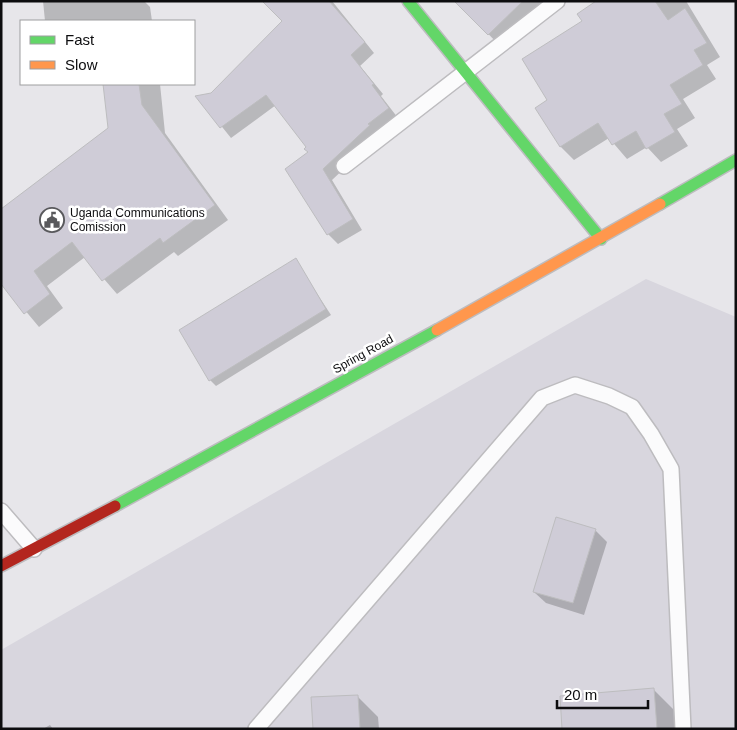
<svg xmlns="http://www.w3.org/2000/svg" width="737" height="730" font-family="Helvetica,sans-serif">
  <style>
    .built { fill: #d8d6de }
    .shadow { fill: #0003 }
    .building { fill: #cfccd7; stroke: #bdbdbf }
    .lines { fill: none; stroke-linecap: round; stroke-linejoin: round }
    .lane-casing { stroke: #bdbcbf; stroke-width: 18 }
    .fast-casing { stroke: #bdbcbf; stroke-width: 14 }
    .slow-casing { stroke: #bdbcbf; stroke-width: 14 }
    .jam-casing { stroke: #bdbcbf; stroke-width: 14 }
    .lane { stroke: #fbfbfc; stroke-width: 15 }
    .fast { stroke: #63d668; stroke-width: 11 }
    .slow { stroke: #ff974d; stroke-width: 11 }
    .jam { stroke: #b3261e; stroke-width: 11 }
    .labels { text-anchor: middle; stroke-width: 5; stroke-linejoin: round; paint-order: stroke }
    .poi-label { font-size: 12px; fill: #0d0d0f; stroke: #fff; text-anchor: start }
    .street-label { font-size: 12px; fill: #0d0d0f; stroke: #fff }
  </style>
  <rect width="100%" height="100%" fill="#e7e6ea"/>
  <polygon class="built" points="646,279 736,317 736,729 1,729 1,650"/>
  <g class="shadow">
    <polygon points="43,1 144,1 150,7 152,21 45,21"/>
    <polygon points="264,1 332,1 374,53 360,66 383,94 381,96 398,118 332,180 362,230 338,244 328,234 308,147 276,105 231,138 198,97 212,94 284,21"/>
    <polygon points="456,1 554,1 504,50"/>
    <polygon points="599,1 686,1 720,57 707,65 716,79 683,99 695,118 677,129 688,146 661,162 647,147 627,159 609,138 574,160 560,146 549,100 584,22"/>
    <polygon points="104,84 160,84 165,133 228,220 178,256 174,252 117,294 85,257 47,286 63,308 39,327 4,285 1,287 1,208 3,209 110,128"/>
    <polygon points="295,260 331,315 216,386 210,380"/>
    <polygon points="595,530 607,542 584,615 546,603 534,592"/>
    <polygon points="653,689 674,710 676,729 563,729"/>
    <polygon points="357,696 378,717 379,729 314,729"/>
    <polygon points="50,725 53,729 43,729"/>
  </g>
  <g class="building">
    <polygon points="262,1 329,1 365,42 351,55 374,84 372,85 389,108 368,124 370,125 323,169 353,219 327,235 285,169 308,152 304,149 306,147 266,95 220,128 195,96 211,93 282,21"/>
    <polygon points="454,1 523,1 488,35"/>
    <polygon points="596,1 655,1 668,20 685,8 707,43 694,50 703,65 670,85 682,104 664,114 675,132 646,149 636,131 612,145 598,123 560,147 535,108 547,100 522,59 582,21 577,14"/>
    <polygon points="103,84 139,84 142,105 215,205 163,243 160,238 102,281 72,242 34,271 50,294 24,314 1,284 1,209 108,128"/>
    <polygon points="296,258 326,309 209,381 179,330"/>
    <polygon points="556,517 596,529 573,603 533,592"/>
    <polygon points="654,688 657,729 562,729 560,696"/>
    <polygon points="358,695 360,729 313,729 311,697"/>
  </g>
  <g class="lines">
    <defs>
      <g id="lane">
        <polyline points="344,166 557,1"/>
        <polyline points="1,511 34,549"/>
        <polyline points="256,729 542,398 575,385 609,396 632,407 651,434 671,469 683,729"/>
      </g>
      <g id="fast">
        <polyline points="408,1 601,239"/>
        <polyline points="660,204 736,160"/>
        <polyline points="115,506 437,330"/>
      </g>
      <polyline id="slow" points="437,330 660,204"/>
      <polyline id="jam" points="1,566 115,506"/>
    </defs>
    <use href="#lane" class="lane-casing"/>
    <use href="#fast" class="fast-casing"/>
    <use href="#slow" class="slow-casing"/>
    <use href="#jam" class="jam-casing"/>
    <use href="#lane" class="lane"/>
    <use href="#fast" class="fast"/>
    <use href="#slow" class="slow"/>
    <use href="#jam" class="jam"/>
  </g>
  <defs>
    <symbol id="civic-ring" viewBox="-11 -11 22 22"><circle r="9.5" fill="#fff" stroke="#59595c" stroke-width="1.5"/><path d="M-.6-6.5H3V-4.5H.6V-3L4-1V1h2V6H-6V1h2V-1L-.6-3ZM-1.2 2.5V6h2.4V2.5Z" fill="#59595c"/></symbol>
  </defs>
  <g fill-rule="evenodd">
    <use href="#civic-ring" x="38" y="206" width="28" height="28"/>
  </g>
  <g class="labels">
    <g class="poi-label">
      <text x="70" y="217">Uganda Communications<tspan x="70" dy="14">Comission</tspan></text>
    </g>
    <g class="street-label">
      <text transform="translate(363 354) rotate(-29)" y="4">Spring Road</text>
    </g>
  </g>
  <rect width="737" height="730" fill="none" stroke="#0d0d0f" stroke-width="5"/>
  <rect x="20" y="20" width="175" height="65" fill="#ffffff" stroke="#9e9e9f"/>
  <rect x="30" y="36" width="25" height="8" fill="#63d668" stroke="#9e9e9f"/>
  <text x="65" y="45" font-size="15" fill="#0d0d0f">Fast</text>
  <rect x="30" y="61" width="25" height="8" fill="#ff974d" stroke="#9e9e9f"/>
  <text x="65" y="70" font-size="15" fill="#0d0d0f">Slow</text>
  <path d="M557 700v8h91v-8" fill="none" stroke="#0d0d0f" stroke-width="2.5"/>
  <text x="564" y="700" font-size="15" fill="#0d0d0f" stroke="#ffffff" stroke-width="4" paint-order="stroke">20 m</text>
</svg>
